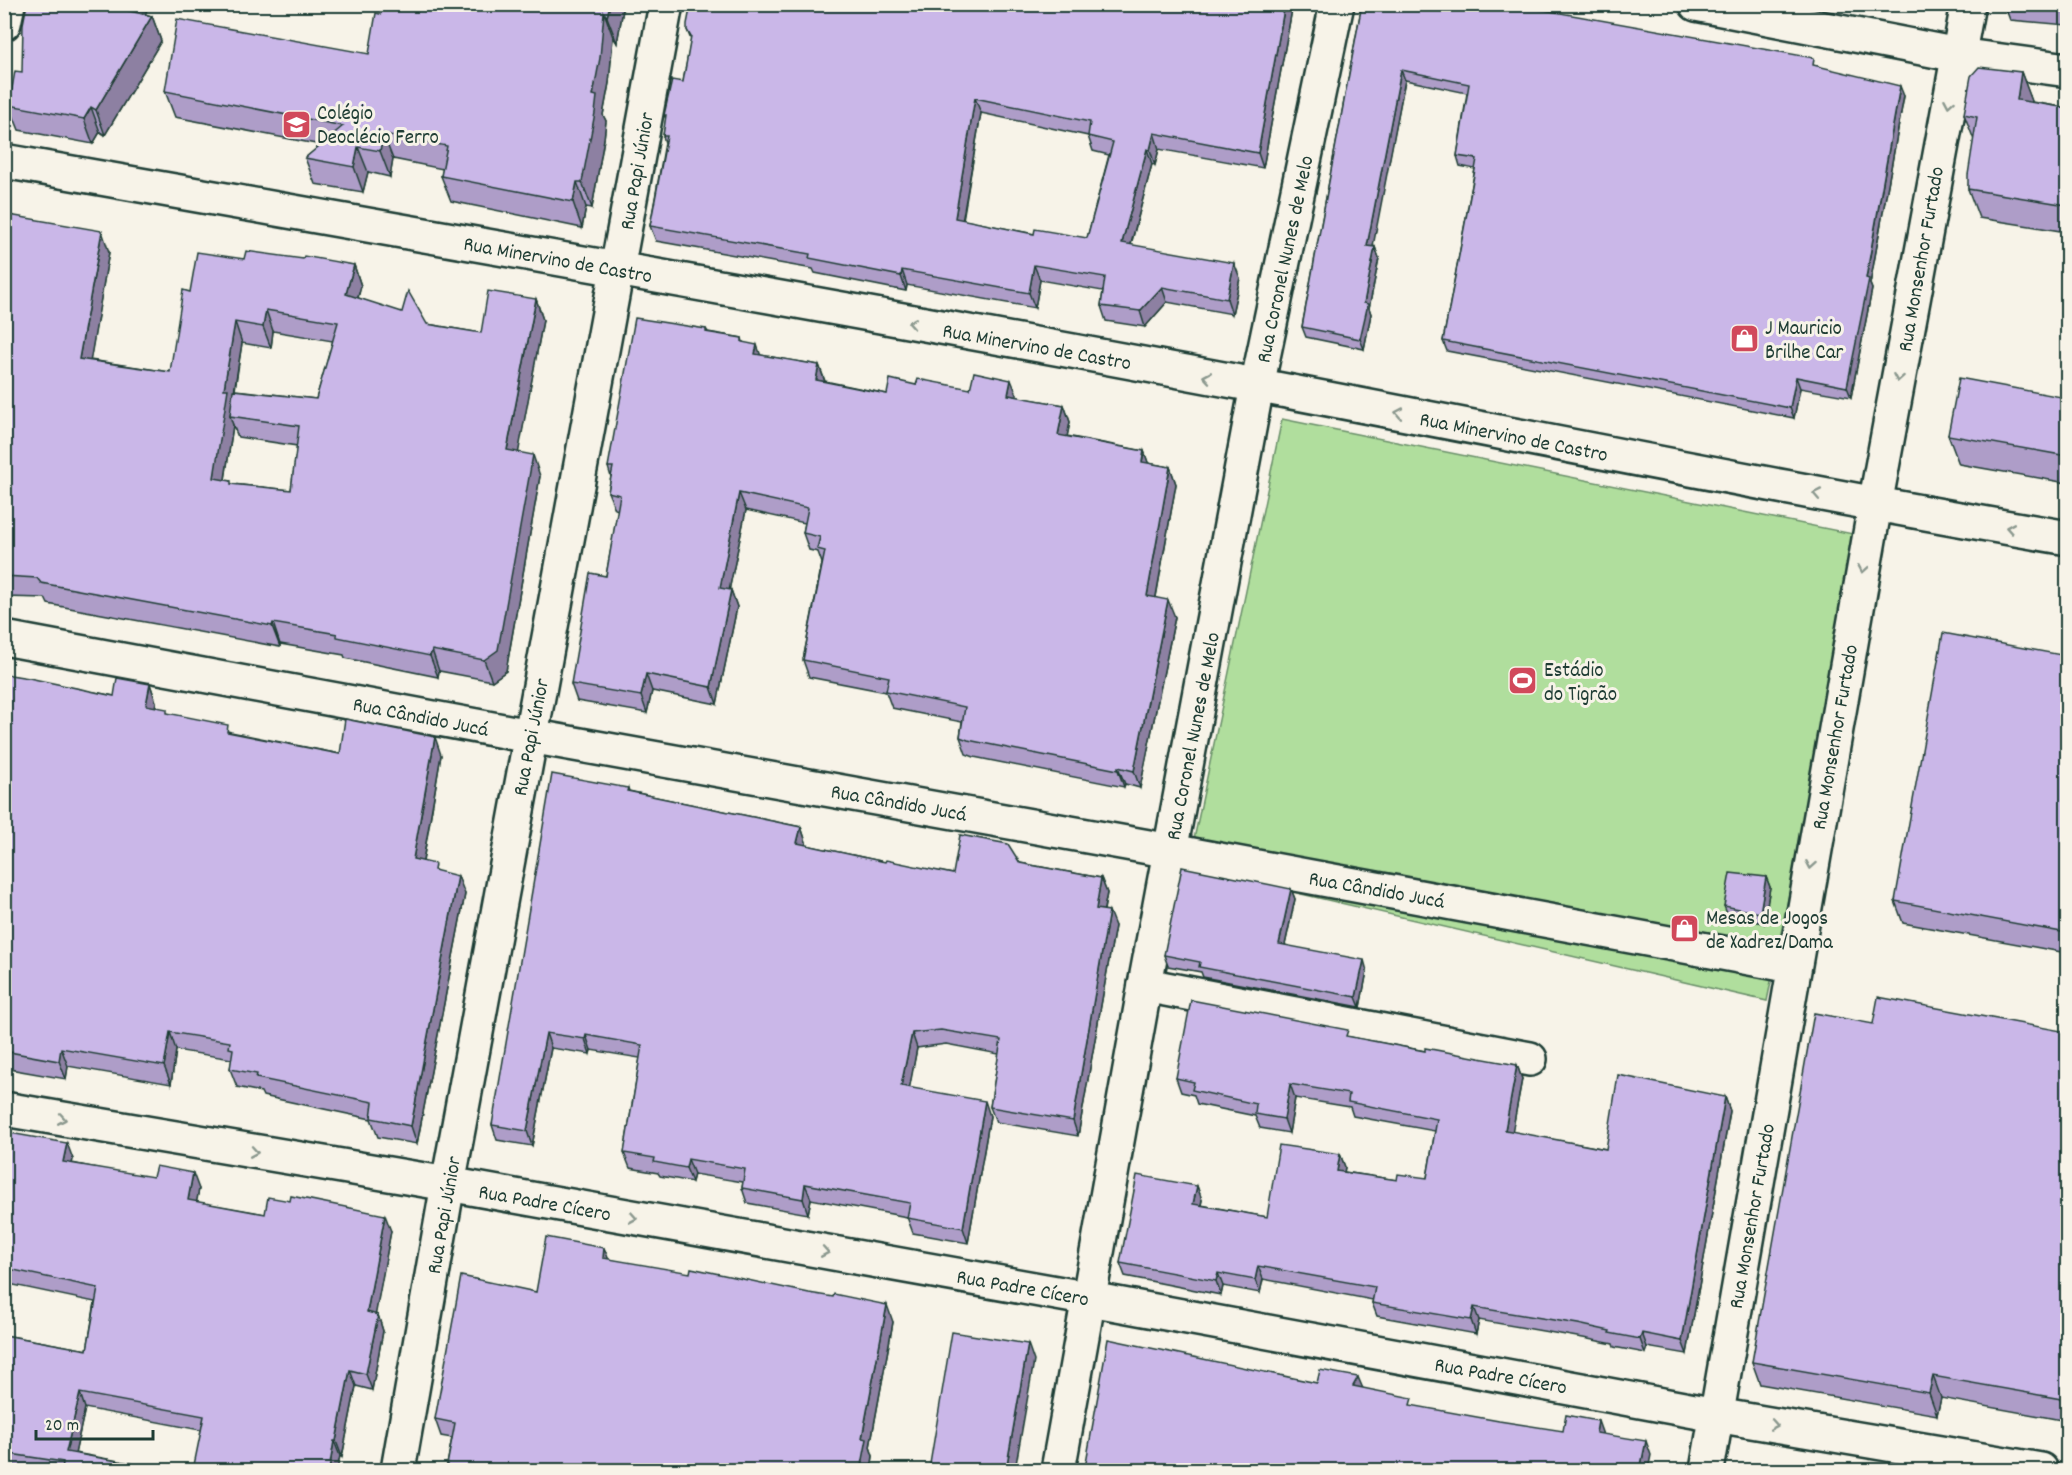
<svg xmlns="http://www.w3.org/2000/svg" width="2072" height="1475" font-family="Dekko,sans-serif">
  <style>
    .green { fill: #b0de9d; stroke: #688e68; stroke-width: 1.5 }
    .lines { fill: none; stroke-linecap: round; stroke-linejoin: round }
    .minor-casing { stroke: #1f3d34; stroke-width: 38 }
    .minor { stroke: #f7f3e8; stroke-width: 33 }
    .wall { fill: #ae9dc8; stroke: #1f3d34; stroke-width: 1.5; fill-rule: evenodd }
    .shaded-wall { fill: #8d80a2; stroke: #1f3d34; stroke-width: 1.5 }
    .building { fill: #cab7e8; stroke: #1f3d34; stroke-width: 1.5; fill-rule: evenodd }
    .oneway { stroke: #8b988e }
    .labels { text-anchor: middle; stroke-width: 6; stroke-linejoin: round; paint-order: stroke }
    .poi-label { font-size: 21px; fill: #1f3d34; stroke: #f7f3e8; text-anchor: start }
    .street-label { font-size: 21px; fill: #1f3d34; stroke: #f7f3e8 }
  </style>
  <rect width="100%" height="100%" fill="#f7f3e8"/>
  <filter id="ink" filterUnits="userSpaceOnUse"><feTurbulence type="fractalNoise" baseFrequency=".0167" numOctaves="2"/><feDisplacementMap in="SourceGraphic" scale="12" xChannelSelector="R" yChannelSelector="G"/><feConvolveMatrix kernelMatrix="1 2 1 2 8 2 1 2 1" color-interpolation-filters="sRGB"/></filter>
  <g filter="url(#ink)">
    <polygon class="green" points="1282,419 1863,536 1767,1001 1188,868"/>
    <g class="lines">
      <defs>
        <g id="minor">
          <polyline points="1696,4 1958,55 2068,70"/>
          <polyline points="4,23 8,4"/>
          <path d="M4,161c419,74 838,146 1256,225 269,51 537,106 808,152"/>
          <polyline points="4,638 530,736 1171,851 1793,966"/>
          <polyline points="1145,985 1530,1059"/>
          <polyline points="4,1109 448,1184 1090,1299 1716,1415 2041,1470"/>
          <polyline points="398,1470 448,1184 666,4"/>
          <polyline points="1058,1470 1145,985 1257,386 1337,4"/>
          <polyline points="1707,1470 1875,505 1968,4"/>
        </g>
      </defs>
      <use href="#minor" class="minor-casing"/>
      <use href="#minor" class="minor"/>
    </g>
    <g class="wall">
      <polygon points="624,4 617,43 613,37 609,83 603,115 606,121 604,139 592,208 586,207 582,228 451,201 441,176 443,169 393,159 390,177 368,172 363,192 315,184 305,158 321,145 175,117 165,91 369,54 380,14 393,10"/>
      <path d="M1293,4l-30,164 -104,-19 -4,16 -3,-1 -21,81 109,33 -8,36 -65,-12 -22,25 -39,-6 -5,-15 2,-15 -63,-11 -5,28 -128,-23 -1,6 -91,-18 -2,-4 -157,-28 -6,-15 15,-83 -2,-7 3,-17 -2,-4 19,-33 8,-42 -4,-10zM981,113l107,23 5,15 16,4 -22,83 -53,-4 -71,-14z"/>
      <polygon points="1362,4 1817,66 1904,96 1870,284 1872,289 1851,397 1800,388 1794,418 1447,351 1443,341 1475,169 1460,166 1457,156 1467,93 1405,80 1372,247 1375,247 1379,258 1369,308 1371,314 1364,349 1306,337 1302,327"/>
      <polygon points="1904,4 1935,4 1934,10"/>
      <polygon points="2004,4 2067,4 2067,25 2010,20"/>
      <polygon points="145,14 152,16 161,41 105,135 100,132 93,144 19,130 9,105 22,72"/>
      <polygon points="2021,72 2032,102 2067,108 2067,232 1979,218 1968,189 1974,140 1964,114"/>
      <path d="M4,242l105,10 -19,108 80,12 20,-80 54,-33h59l51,6 7,21 -3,12 69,26 54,9 55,-34 7,21 -25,132 22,24 -34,195 -14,10 -53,-10 -1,6 -93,-19 -1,-3 -64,-11v3l-232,-43 -3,-6 -41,-1zM273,331l60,10 -17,58 -81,-9 7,-47 29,5zM233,425l5,12 59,9 -6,44 -59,-6 -7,-4z"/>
      <polygon points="706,329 708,332 742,338 743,342 760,355 819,365 825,381 887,394 916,385 970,389 1064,405 1070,422 1067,436 1144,451 1148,463 1170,467 1176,484 1156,597 1175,617 1140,788 1125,784 1124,787 974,757 966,754 960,737 962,722 892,708 886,692 809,677 803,660 822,563 818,552 809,550 803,533 805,523 746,510 729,590 731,590 737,607 717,704 652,691 647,713 577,701 571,684 606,576 618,510 615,509 608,492 611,477 608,467"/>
      <polygon points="2067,398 2067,483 1959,464 1948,435"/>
      <polygon points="2067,656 2067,953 1903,923 1895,901"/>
      <polygon points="4,674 114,696 150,684 156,702 156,707 169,714 231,732 340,754 441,755 423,862 437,871 465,894 417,1144 378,1137 371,1119 263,1096 261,1092 237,1087 230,1069 232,1059 176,1050 171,1084 68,1066 66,1079 4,1068"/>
      <polygon points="628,788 629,791 656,797 801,827 806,842 806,845 885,862 953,874 1020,863 1101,878 1107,893 1104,910 1115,926 1078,1136 996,1122 990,1107 999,1054 946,1044 917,1048 909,1087 990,1116 968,1243 913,1233 907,1217 811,1199 808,1214 747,1203 742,1188 743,1182 694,1174 692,1182 660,1176 658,1173 630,1168 624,1153 640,1058 591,1050 590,1054 551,1048 532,1146 497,1140 492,1125"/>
      <polygon points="1766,877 1770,887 1764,923 1728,916 1724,906"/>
      <polygon points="1291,889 1295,899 1285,945 1367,971 1360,1007 1203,977 1201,972 1168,966 1164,955"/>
      <polygon points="1873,1024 2067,1032 2067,1421 1941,1398 1937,1415 1760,1384 1752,1362"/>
      <polygon points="1350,1037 1425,1051 1517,1065 1522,1079 1512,1132 1606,1149 1725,1097 1730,1111 1687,1354 1647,1347 1645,1353 1614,1347 1613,1344 1583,1338 1479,1320 1476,1334 1377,1316 1372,1303 1373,1300 1263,1279 1260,1293 1223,1286 1221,1295 1125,1276 1120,1263 1197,1186 1202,1200 1201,1205 1267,1217 1340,1154 1345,1167 1344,1172 1397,1180 1427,1178 1435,1131 1353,1116 1350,1107 1295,1098 1289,1133 1260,1128 1255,1116 1197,1104 1194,1095 1181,1092 1176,1078"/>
      <polygon points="4,1132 73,1159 72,1163 199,1189 196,1202 265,1214 391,1231 375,1314 378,1315 383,1331 372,1390 356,1386 342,1457 85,1408 75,1453 168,1470 20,1470 4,1468 4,1335 87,1350 95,1302 4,1283"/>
      <polygon points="604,1248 608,1259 893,1322 870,1447 873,1456 871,1470 446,1470 452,1438 441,1436 435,1419 536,1292"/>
    </g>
    <g class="shaded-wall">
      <polygon points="131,4 149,4 138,36 129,11"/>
      <polygon points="610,4 624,4 617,43 607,17"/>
      <polygon points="1285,4 1293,4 1263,168 1258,153"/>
      <polygon points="604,12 613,37 609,83 603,115 606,121 604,139 592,208 582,182"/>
      <polygon points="152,16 161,41 105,135 96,110"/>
      <polygon points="1401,70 1405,80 1371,257 1367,246"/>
      <polygon points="2021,72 2032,101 2028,129 2017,100"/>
      <polygon points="1900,86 1904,96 1870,284 1872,289 1851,397 1847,387"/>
      <polygon points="975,98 981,113 960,234 955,218"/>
      <polygon points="91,107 100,132 93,144 84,119"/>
      <polygon points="1154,133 1159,149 1155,165 1150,150"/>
      <polygon points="383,134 393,159 390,177 380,151"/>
      <polygon points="358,147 368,172 363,192 354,167"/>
      <polygon points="1147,149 1152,164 1127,259 1122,243"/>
      <polygon points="577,182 586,207 582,228 573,202"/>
      <polygon points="102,231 109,252 87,380 79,359"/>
      <polygon points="1375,247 1379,258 1369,308 1371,314 1364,349 1360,339 1364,303"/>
      <polygon points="1234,263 1240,278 1232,314 1227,299"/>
      <polygon points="354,265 361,286 353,315 346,294"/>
      <polygon points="1034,265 1040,280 1035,308 1029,293"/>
      <polygon points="902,270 907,285 906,291 901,276"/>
      <polygon points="1162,287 1167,302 1145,327 1140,311"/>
      <polygon points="536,299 543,320 515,471 507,450"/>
      <polygon points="266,310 273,331 271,348 263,327"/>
      <polygon points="235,322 242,343 230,416 233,425 222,499 214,478 224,389"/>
      <polygon points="757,345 763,362 755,354"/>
      <polygon points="819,365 825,382 816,380"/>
      <polygon points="1796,377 1800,388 1794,418 1790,408"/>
      <polygon points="1011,380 1018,397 1008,395"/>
      <polygon points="1064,405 1070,422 1064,452 1058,435"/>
      <polygon points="1144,451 1150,468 1142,462"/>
      <polygon points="533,455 540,476 506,671 492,681 484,660"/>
      <polygon points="1170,467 1176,484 1153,613 1147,596"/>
      <polygon points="739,493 746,510 726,605 720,588"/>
      <polygon points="731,590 737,607 717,704 711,687"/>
      <polygon points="1168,600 1175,617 1140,788 1134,771"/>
      <polygon points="273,623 280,644 280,647 272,626"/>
      <polygon points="432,650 439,671 438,677 430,656"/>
      <polygon points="646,674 652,691 647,713 641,696"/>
      <polygon points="150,684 156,702 152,723 146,705"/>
      <polygon points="435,737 441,755 420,878 413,859"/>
      <polygon points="1118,767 1125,784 1124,787 1118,770"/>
      <polygon points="801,827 806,842 803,858 797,843"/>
      <polygon points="458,876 465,894 417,1144 411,1126"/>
      <polygon points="1766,877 1770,887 1764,923 1760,913"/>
      <polygon points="1101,878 1107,893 1101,924 1096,909"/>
      <polygon points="1291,889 1295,899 1283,954 1279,944"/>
      <polygon points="1109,911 1115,926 1078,1136 1073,1121"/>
      <polygon points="1364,960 1367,971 1360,1007 1356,997"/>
      <polygon points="170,1032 176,1050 171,1084 164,1066"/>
      <polygon points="546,1033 551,1048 532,1146 527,1131"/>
      <polygon points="912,1033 917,1048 907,1101 901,1086"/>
      <polygon points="586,1035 591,1050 590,1054 585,1039"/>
      <polygon points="61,1048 68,1066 66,1079 59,1061"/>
      <polygon points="1517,1065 1522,1079 1510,1144 1505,1130"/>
      <polygon points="1290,1084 1295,1098 1289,1133 1284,1119"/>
      <polygon points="1725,1097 1730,1111 1687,1354 1682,1341"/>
      <polygon points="985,1101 990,1116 968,1243 963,1228"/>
      <polygon points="67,1143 73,1159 69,1178 63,1162"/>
      <polygon points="1340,1154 1345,1167 1342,1184 1337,1171"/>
      <polygon points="688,1159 694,1174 692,1182 686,1168"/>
      <polygon points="193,1173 199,1189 194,1216 188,1200"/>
      <polygon points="805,1184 811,1199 808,1214 803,1199"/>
      <polygon points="1197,1186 1202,1200 1198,1217 1193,1204"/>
      <polygon points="385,1215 391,1231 373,1328 367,1312"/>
      <polygon points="604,1248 611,1265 603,1258"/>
      <polygon points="1258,1266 1263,1279 1260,1293 1255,1280"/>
      <polygon points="1218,1273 1223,1286 1221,1295 1216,1281"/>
      <polygon points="887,1305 893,1322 870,1447 873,1456 871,1470 861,1470 862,1438"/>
      <polygon points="1474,1307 1479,1320 1476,1334 1471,1320"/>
      <polygon points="378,1315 383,1331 372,1390 366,1374"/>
      <polygon points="1642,1333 1647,1347 1645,1353 1640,1339"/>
      <polygon points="1028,1344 1034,1361 1015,1470 1006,1470"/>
      <polygon points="350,1370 356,1386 342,1457 336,1441"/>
      <polygon points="1933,1376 1941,1398 1937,1415 1929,1393"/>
      <polygon points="1358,1377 1364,1391 1353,1386"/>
      <polygon points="80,1393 85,1408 72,1468 66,1452"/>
      <polygon points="1598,1421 1603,1435 1596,1433"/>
      <polygon points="334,1441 340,1456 337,1470 329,1470"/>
      <polygon points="1646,1441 1651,1455 1648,1470 1640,1470"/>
    </g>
    <g class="building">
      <polygon points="27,4 131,4 129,11 152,16 96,110 91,107 84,119 9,105 15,71 22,72 23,24"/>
      <polygon points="394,4 610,4 607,17 604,12 600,58 593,95 597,96 595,113 582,182 577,182 573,202 441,176 447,146 383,134 380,151 358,147 354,167 305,158 343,126 165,91 177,19 369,54 376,13 380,14 381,8 393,10"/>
      <path d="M691,4h594l-27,149 -104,-20 -4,17 -3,-1 -25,94 112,20 -7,36 -65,-12 -22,24 -39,-5 4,-29 -71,-12 -5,28 -127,-23 -1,6 -92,-18 1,-4 -160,-28 17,-90h-4l3,-21h-2l8,-35 11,2 8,-45 -4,-7v-6zM975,98l115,24 -2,14 25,6 -26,96 -52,-9 -1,5 -79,-16z"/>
      <polygon points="1362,4 1510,4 1814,58 1813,65 1900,86 1866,278 1869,279 1847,387 1796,377 1790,408 1443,341 1477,159 1457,156 1469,84 1401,70 1367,246 1375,247 1364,303 1368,304 1360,339 1302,327"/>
      <polygon points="2011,4 2067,4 2067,10"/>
      <polygon points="1979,67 2021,72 2017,100 2067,108 2067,205 1968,189 1968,175 1977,117 1964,114 1971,76"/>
      <path d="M9,215l93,16 -23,128 91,13 13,-82 7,2 7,-40 47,7 2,-8 57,8 1,-3 50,9 -8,29 56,18 6,-21 19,33 54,9 7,-42 48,8 -29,151 26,5 -35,195 -14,10 -52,-10 -2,6 -93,-19v-3l-64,-11 -1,3 -231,-43 -4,-5 -33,-2v-334zM266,310l72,12 -22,77 -83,-9 -3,26 69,10 -8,64 -60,-6v-3l-17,-3 14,-89h-4l11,-67 28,5z"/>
      <polygon points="2067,305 2067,319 2065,319"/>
      <polygon points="635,318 706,329 706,332 742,338 742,342 757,345 755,354 819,365 816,380 887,394 890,379 916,385 918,379 970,389 974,372 1011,380 1008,395 1064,405 1058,435 1144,451 1142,462 1170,467 1147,596 1168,600 1134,771 1118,767 1118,770 968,740 960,737 965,707 886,691 889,677 803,660 825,551 817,549 820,537 803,533 808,508 739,493 720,588 731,590 711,687 646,674 641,696 571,684 590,573 606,576 620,495 608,492 613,467 608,467"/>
      <polygon points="1959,378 2067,398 2067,456 1948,435"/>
      <polygon points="1943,633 2067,656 2067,933 1895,901"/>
      <polygon points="4,674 29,678 114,696 117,678 150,684 146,705 167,709 167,713 228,725 227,732 340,754 345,719 435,737 413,859 435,864 434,870 458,876 411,1126 371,1118 373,1102 256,1078 257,1074 230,1069 233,1049 229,1048 230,1042 170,1032 164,1066 61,1048 59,1061 4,1051"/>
      <polygon points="552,774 628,788 627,791 801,827 797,843 885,862 886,860 953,874 960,835 1008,844 1020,863 1101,878 1096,909 1109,911 1073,1121 990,1107 1001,1040 941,1030 912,1033 901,1086 985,1101 963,1228 907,1218 910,1203 805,1184 803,1199 742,1188 745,1169 688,1159 686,1168 654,1162 655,1158 624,1153 642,1045 586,1035 585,1039 546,1033 527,1131 492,1125"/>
      <polygon points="1182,867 1291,889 1279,944 1364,960 1356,997 1199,967 1200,962 1164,955"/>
      <polygon points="1730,873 1766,877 1760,913 1724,906"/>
      <polygon points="1878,997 2067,1032 2067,1400 1933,1376 1929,1393 1752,1362 1814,1013 1873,1024"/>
      <polygon points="1191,1000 1348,1030 1346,1036 1378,1042 1425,1051 1425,1048 1517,1065 1505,1130 1606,1149 1618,1075 1725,1097 1682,1341 1642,1333 1640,1339 1609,1333 1610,1331 1578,1324 1474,1307 1471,1320 1372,1303 1375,1287 1258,1266 1255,1280 1218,1273 1216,1281 1120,1263 1137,1175 1197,1186 1193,1204 1267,1217 1279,1145 1340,1154 1337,1171 1397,1180 1398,1174 1427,1178 1437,1119 1348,1102 1349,1094 1290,1084 1284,1119 1255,1114 1256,1104 1192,1090 1194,1082 1176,1078"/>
      <polygon points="4,1132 67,1143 63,1162 153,1177 156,1166 193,1173 188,1200 265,1214 268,1197 290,1201 291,1196 385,1215 367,1312 378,1315 366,1374 350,1370 336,1441 334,1441 329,1470 193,1470 204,1416 80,1393 66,1452 168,1470 62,1470 63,1462 4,1453 4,1335 87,1350 98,1288 4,1268"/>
      <polygon points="546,1237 604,1248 603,1258 690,1273 691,1268 809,1293 833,1297 834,1294 887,1305 862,1438 867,1439 861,1470 446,1470 455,1423 435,1419 461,1276 536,1292"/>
      <polygon points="952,1332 1028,1344 1006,1470 929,1470"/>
      <polygon points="1108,1339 1317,1383 1320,1370 1358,1377 1353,1386 1412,1398 1410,1405 1499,1421 1563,1431 1566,1415 1598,1421 1596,1433 1646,1441 1640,1470 1081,1470 1081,1467 1085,1468"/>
    </g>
    <defs><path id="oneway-chevron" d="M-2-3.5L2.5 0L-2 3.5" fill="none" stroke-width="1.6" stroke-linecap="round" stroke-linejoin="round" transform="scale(1.5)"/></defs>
    <g class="oneway">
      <use href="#oneway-chevron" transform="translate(1949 103) rotate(100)"/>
      <use href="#oneway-chevron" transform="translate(912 323) rotate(-170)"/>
      <use href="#oneway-chevron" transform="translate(1207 377) rotate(-170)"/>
      <use href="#oneway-chevron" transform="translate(1898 378) rotate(100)"/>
      <use href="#oneway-chevron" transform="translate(1399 413) rotate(-169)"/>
      <use href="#oneway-chevron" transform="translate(1817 494) rotate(-169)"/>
      <use href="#oneway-chevron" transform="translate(2010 528) rotate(-170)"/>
      <use href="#oneway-chevron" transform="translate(1863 569) rotate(100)"/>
      <use href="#oneway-chevron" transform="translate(1811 865) rotate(100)"/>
      <use href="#oneway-chevron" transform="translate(62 1119) rotate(10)"/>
      <use href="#oneway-chevron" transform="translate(254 1152) rotate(10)"/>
      <use href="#oneway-chevron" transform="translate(633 1218) rotate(10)"/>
      <use href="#oneway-chevron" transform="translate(825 1252) rotate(10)"/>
      <use href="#oneway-chevron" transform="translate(1774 1425) rotate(10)"/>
    </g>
  </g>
  <defs>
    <symbol id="school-square" viewBox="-11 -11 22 22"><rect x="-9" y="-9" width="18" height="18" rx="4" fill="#d1495b" stroke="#f7f3e8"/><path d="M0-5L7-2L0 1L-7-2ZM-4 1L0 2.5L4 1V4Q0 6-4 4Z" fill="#fff"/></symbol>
    <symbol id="shop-square" viewBox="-11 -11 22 22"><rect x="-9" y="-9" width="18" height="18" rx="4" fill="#d1495b" stroke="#f7f3e8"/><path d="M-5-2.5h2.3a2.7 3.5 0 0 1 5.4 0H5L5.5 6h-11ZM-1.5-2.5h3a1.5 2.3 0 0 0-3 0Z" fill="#fff"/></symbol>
    <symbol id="stadium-square" viewBox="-11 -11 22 22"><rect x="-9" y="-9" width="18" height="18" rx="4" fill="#d1495b" stroke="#f7f3e8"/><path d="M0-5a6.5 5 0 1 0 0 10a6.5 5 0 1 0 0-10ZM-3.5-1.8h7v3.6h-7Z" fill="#fff"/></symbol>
  </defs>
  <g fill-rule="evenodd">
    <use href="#school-square" x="280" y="108" width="33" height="33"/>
    <use href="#shop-square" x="1728" y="322" width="33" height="33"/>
    <use href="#stadium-square" x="1506" y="664" width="33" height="33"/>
    <use href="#shop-square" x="1668" y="912" width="33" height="33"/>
  </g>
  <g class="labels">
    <g class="poi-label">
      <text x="317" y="119">Colégio<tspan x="317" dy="24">Deoclécio Ferro</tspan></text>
      <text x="1765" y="334">J Mauricio<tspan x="1765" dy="24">Brilhe Car</tspan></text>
      <text x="1544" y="676">Estádio<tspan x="1544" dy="24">do Tigrão</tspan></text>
      <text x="1706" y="924">Mesas de Jogos<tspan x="1706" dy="24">de Xadrez/Dama</tspan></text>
    </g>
    <g class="street-label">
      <text transform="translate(636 171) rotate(-80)" y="7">Rua Papi Júnior</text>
      <text transform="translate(558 259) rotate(10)" y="7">Rua Minervino de Castro</text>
      <text transform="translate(1284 259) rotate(-78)" y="7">Rua Coronel Nunes de Melo</text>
      <text transform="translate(1920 259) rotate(-80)" y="7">Rua Monsenhor Furtado</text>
      <text transform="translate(1037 346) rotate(10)" y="7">Rua Minervino de Castro</text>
      <text transform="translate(1514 436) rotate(11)" y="7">Rua Minervino de Castro</text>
      <text transform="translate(421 716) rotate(11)" y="7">Rua Cândido Jucá</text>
      <text transform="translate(1192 736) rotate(-79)" y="7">Rua Coronel Nunes de Melo</text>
      <text transform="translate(530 737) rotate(-79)" y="7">Rua Papi Júnior</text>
      <text transform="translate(1834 737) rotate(-80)" y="7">Rua Monsenhor Furtado</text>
      <text transform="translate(899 802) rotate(10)" y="7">Rua Cândido Jucá</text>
      <text transform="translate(1377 889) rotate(10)" y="7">Rua Cândido Jucá</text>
      <text transform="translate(545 1202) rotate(10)" y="7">Rua Padre Cícero</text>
      <text transform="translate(443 1215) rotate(-80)" y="7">Rua Papi Júnior</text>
      <text transform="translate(1751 1216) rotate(-80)" y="7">Rua Monsenhor Furtado</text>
      <text transform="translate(1023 1287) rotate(10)" y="7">Rua Padre Cícero</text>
      <text transform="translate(1501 1375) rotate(10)" y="7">Rua Padre Cícero</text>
    </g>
  </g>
  <rect width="2072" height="1475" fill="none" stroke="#f7f3e8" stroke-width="24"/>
  <rect x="12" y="12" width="2048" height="1451" fill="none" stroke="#1f3d34" stroke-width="2" filter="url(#ink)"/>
  <path d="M36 1430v9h117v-9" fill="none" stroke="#1f3d34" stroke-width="3"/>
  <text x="45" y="1430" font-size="18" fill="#1f3d34" stroke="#f7f3e8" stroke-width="4.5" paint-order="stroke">20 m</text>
</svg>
